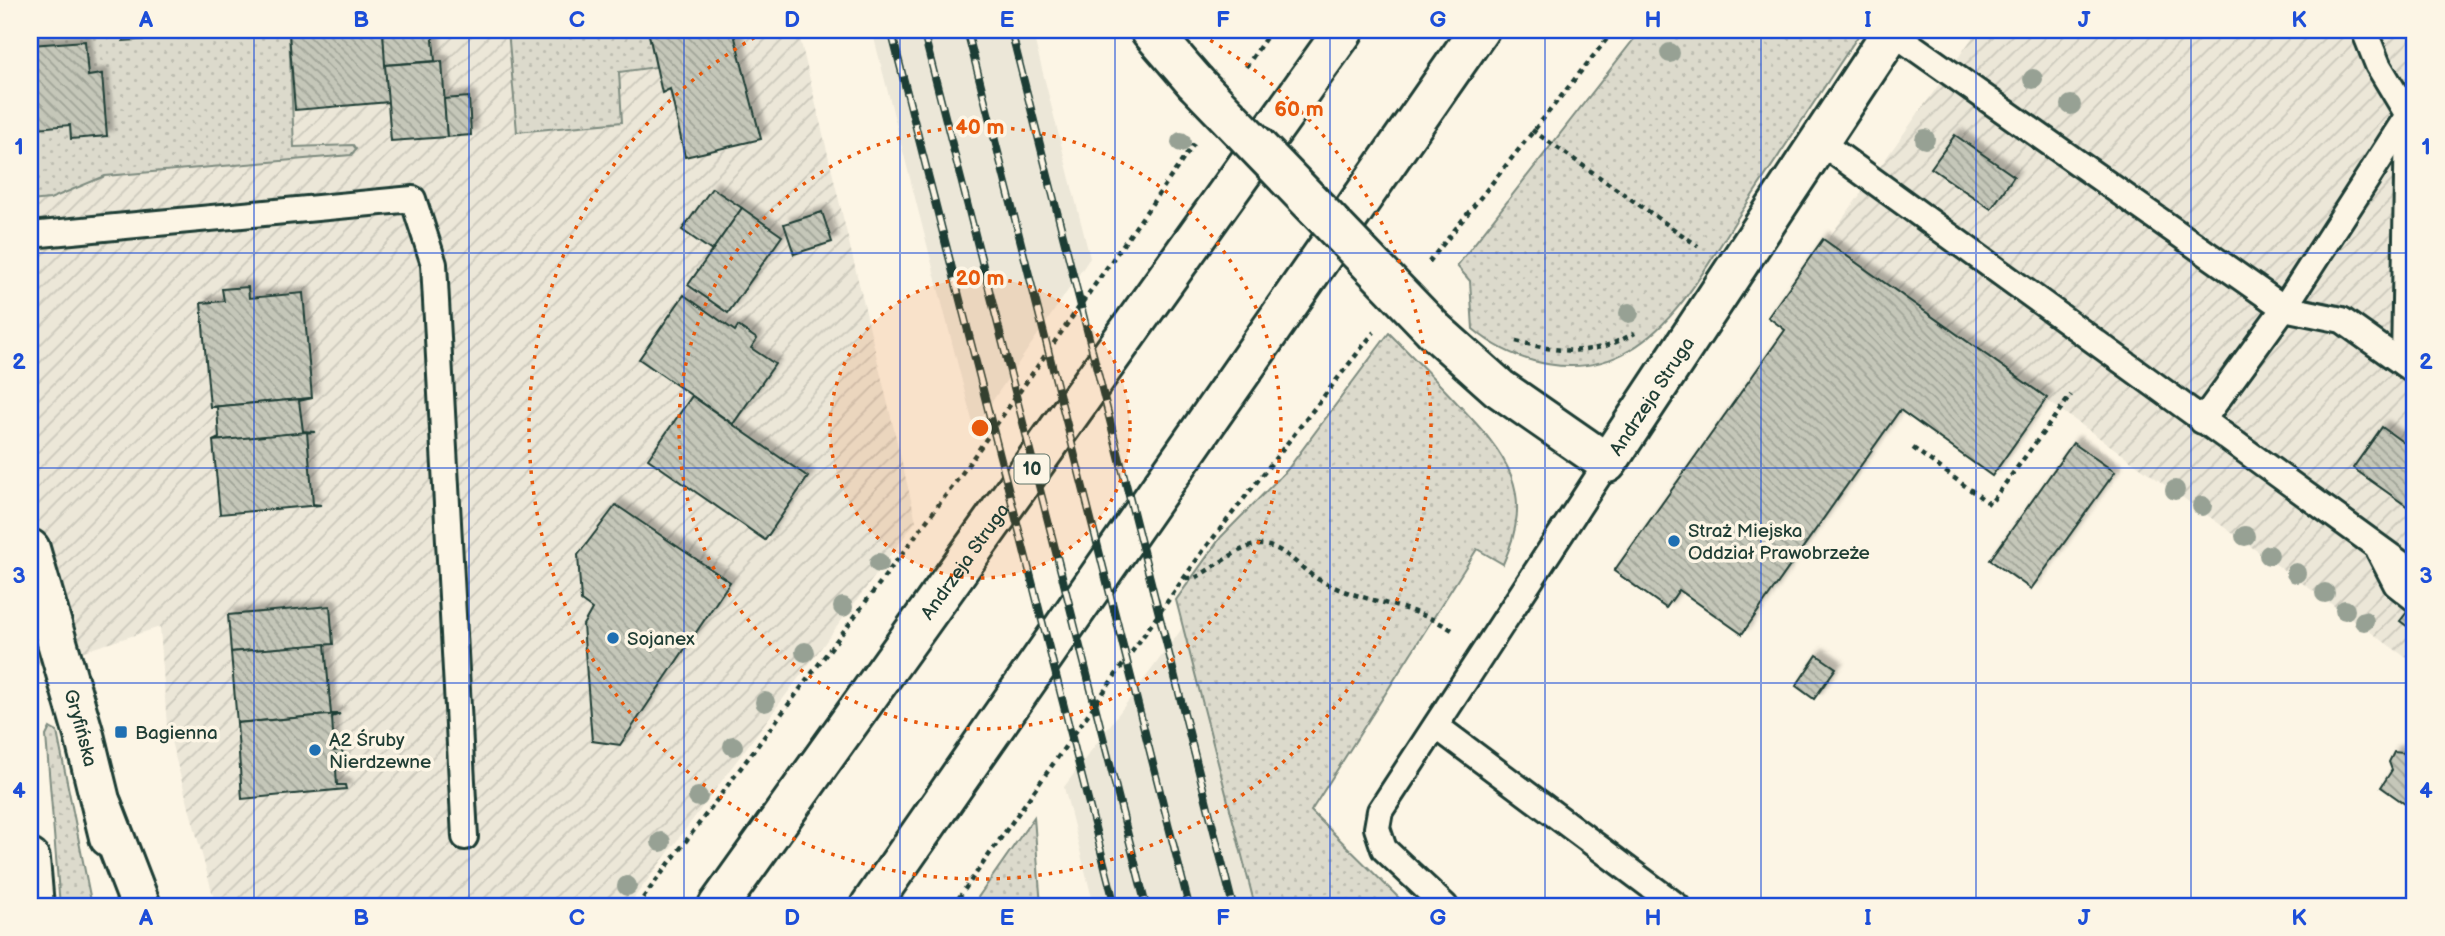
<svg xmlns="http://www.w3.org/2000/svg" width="2445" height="936" font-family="'Balsamiq Sans',sans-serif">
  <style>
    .built { fill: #ece7d8 }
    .industrial { fill: url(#industrial-furrows) }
    .grass { fill: url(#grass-dots); stroke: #7e8c80; stroke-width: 2 }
    .building { fill: url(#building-back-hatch); stroke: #1f3d34; stroke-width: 2; filter: url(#shadow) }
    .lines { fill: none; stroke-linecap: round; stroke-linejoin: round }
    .lane-casing { stroke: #1f3d34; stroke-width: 30 }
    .street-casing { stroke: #1f3d34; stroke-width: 44 }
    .secondary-casing { stroke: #1f3d34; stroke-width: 44 }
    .primary-casing { stroke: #1f3d34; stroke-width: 44 }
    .path { stroke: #1f3d34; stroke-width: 4.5; stroke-dasharray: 5 5; stroke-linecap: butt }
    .lane { stroke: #fcf5e5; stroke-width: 24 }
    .street { stroke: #fcf5e5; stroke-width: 38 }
    .secondary { stroke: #fcf5e5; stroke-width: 38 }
    .primary { stroke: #fcf5e5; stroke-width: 38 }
    .rail-casing { stroke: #1f3d34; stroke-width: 8 }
    .rail { stroke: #fcf5e5; stroke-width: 5; stroke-dasharray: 16; stroke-linecap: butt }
    .street-bridge-casing { stroke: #1f3d34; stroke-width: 44; stroke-linecap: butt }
    .street-bridge { stroke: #fcf5e5; stroke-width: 38 }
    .tree { fill: #97a194 }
    .grid { fill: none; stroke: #1d4ed8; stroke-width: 2; stroke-opacity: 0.55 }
    .ring { fill: none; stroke: #e8590c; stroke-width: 3.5; stroke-dasharray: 3.5 7 }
    .poi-dot { fill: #1f6fb2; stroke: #fcf5e5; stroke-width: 2.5 }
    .labels { text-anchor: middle; stroke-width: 7; stroke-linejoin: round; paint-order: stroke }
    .shield { fill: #fcf5e5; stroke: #617469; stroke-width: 2 }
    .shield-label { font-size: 18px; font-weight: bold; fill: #1f3d34 }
    .street-label { font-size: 19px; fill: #1f3d34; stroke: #fcf5e5 }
    .poi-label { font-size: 19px; fill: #1f3d34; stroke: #fcf5e5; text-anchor: start }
    .centre { fill: #e8590c; stroke: #fcf5e5; stroke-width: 3.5 }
    .ring-label { font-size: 21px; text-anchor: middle; font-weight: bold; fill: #e8590c; stroke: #fcf5e5; stroke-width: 7; stroke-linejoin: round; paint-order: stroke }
    .neatline { fill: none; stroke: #1d4ed8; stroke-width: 2.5 }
    .grid-label { font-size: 23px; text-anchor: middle; font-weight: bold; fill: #1d4ed8 }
  </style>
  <defs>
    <pattern id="industrial-furrows" width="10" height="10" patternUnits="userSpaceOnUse" patternTransform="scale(1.75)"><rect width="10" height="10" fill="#ece7d8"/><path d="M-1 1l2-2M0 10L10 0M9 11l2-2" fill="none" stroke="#cac7ba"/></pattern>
    <pattern id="grass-dots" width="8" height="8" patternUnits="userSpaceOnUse" patternTransform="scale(1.75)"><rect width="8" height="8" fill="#dcdacc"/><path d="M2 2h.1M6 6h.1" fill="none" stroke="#bcbcb0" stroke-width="1.8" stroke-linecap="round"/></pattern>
    <pattern id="building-back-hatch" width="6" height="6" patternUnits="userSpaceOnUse" patternTransform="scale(1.75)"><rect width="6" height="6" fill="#c5c7b9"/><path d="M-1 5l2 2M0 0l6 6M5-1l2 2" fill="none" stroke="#9fa397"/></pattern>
    <filter id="shadow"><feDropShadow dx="6" dy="-6" stdDeviation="2" flood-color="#0004"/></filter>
  </defs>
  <rect width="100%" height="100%" fill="#fcf5e5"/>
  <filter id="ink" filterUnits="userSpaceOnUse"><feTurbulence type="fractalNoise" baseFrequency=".0143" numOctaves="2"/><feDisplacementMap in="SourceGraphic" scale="14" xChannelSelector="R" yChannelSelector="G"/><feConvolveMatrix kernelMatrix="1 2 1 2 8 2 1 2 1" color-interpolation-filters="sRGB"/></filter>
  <g filter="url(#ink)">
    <g class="built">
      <polygon points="872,30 1032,30 1090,258 974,428"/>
      <polygon points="1184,626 1255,906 1094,906 1064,787"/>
    </g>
    <g class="industrial">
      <polygon points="30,30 798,30 916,521 628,906 216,906 167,727 160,627 30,668"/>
      <polygon points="1978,30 2415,30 2415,664 1826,242"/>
    </g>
    <g class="grass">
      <polygon points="30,30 327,30 289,33 294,147 353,145 356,149 351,155 105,176 50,199 30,201"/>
      <polygon points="508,30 648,30 656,67 619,72 622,122 517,132"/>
      <path d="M1641,30h221c-40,60 -80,121 -120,181 -31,47 -62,110 -112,139 -51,30 -114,15 -157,-21l-3,-48 -13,-15z"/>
      <path d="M1389,333c23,23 46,46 68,70 50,52 79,88 46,161l-26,-15 -166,262 96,95h-152l-79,-306 45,-63 66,-67z"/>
      <polygon points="50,728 57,732 92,906 60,906 46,736"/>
      <polygon points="1034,817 1041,906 972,906"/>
    </g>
    <g class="building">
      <polygon points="123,30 151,30 151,39 123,41"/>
      <polygon points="327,30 383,30 389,102 295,110 289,33"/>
      <polygon points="383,30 432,30 435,61 385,65"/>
      <polygon points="648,30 733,30 761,139 685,157 670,89 662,93"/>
      <polygon points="85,41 88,76 102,74 107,136 71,139 70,125 37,128 31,45"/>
      <polygon points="442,61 447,137 391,141 385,65"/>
      <polygon points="469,97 471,135 447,137 444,99"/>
      <polygon points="1955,135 2014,176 1991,209 1931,168"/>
      <polygon points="712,188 742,208 712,251 682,230"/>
      <polygon points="742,208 782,236 728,313 688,285"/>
      <polygon points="822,212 832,242 794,254 784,224"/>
      <polygon points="1823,239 2047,398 1992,476 1900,410 1742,634 1679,590 1666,608 1614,571 1785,330 1768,317"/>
      <polygon points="248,287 249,298 303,293 312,398 210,407 201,303 224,301 222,289"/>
      <polygon points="684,295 735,331 738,326 757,339 751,348 775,364 733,424 639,359"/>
      <polygon points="692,396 808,477 765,540 648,459"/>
      <polygon points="312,398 299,401 303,431 315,432 213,441 219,438 217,407 210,407"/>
      <polygon points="2382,427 2415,451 2415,512 2353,468"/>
      <polygon points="307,432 313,504 321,505 220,514 213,441"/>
      <polygon points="2073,443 2115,472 2031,589 1990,560"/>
      <polygon points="616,505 730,582 620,745 592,741 583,625 592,609 581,601 578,555"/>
      <polygon points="2415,602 2415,632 2400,621"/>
      <polygon points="330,606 333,644 231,652 228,615"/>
      <polygon points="325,644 331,714 340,714 237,723 231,652"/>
      <polygon points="1817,655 1836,668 1814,699 1796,686"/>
      <polygon points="340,714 332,717 334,751 342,750 343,755 335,755 337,785 345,785 346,789 242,799 237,723"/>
      <polygon points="2415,736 2415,811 2381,787 2392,770 2389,762 2394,752 2403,753"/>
    </g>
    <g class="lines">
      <defs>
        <g id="lane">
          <polyline points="2364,30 2378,65 2408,115 2404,364"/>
          <polyline points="1892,32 2284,308 2342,320 2415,372"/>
          <polyline points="1819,141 2415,574"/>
          <polyline points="30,235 413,199 434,264 465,837"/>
          <polyline points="2202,421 2284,308 2408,115"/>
          <polyline points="2379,551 2396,584 2415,599"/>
          <polyline points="1436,726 1677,906"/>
          <polyline points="1445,906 1384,849 1377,828 1380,811 1607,463"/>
        </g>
        <g id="street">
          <polyline points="1150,30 1195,82"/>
          <path id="s1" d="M1434,330l65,58 108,75 286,-433"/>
        </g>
        <g id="secondary">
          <path id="s2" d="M30,549l54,186 25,102"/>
          <polyline points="30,859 34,906"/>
        </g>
        <g id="primary">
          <polyline points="102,805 141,906"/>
          <path id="s3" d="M718,906l626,-876"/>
          <polyline points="870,906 1479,30"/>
        </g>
      </defs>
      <use href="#lane" class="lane-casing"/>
      <use href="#street" class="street-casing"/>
      <use href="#secondary" class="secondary-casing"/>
      <use href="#primary" class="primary-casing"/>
      <g class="path">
        <polyline points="1246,67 1271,30"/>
        <polyline points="1532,130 1698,246"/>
        <polyline points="1429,262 1614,30"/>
        <path d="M1516,341c47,12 75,16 119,-8"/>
        <polyline points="1913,448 1990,504 2071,395"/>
        <path d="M1186,578h9c15,-8 46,-32 61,-33 26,-2 41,21 60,33 42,25 93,24 136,52"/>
        <polyline points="637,906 958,479 1194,144"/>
        <polyline points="953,906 1203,551 1374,332"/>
      </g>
      <use href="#lane" class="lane"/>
      <use href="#street" class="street"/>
      <use href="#secondary" class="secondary"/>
      <use href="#primary" class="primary"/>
      <defs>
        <g id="rail">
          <polyline points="891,30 1115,906"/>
          <polyline points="923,30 1146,906"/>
          <polyline points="967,30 1189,906"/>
          <polyline points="1011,30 1233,906"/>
        </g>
      </defs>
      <use href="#rail" class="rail-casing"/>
      <use href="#rail" class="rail"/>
      <defs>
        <polyline id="street-bridge" points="1195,82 1434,330"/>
      </defs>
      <use href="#street-bridge" class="street-bridge-casing"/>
      <use href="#street-bridge" class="street-bridge"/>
    </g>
    <g class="tree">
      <circle cx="1670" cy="53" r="10"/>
      <circle cx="2033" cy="79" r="10"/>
      <circle cx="2071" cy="105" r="10"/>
      <circle cx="1925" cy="139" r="10"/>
      <circle cx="1181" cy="142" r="10"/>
      <circle cx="1629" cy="313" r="10"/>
      <circle cx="2175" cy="490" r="10"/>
      <circle cx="2202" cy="506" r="10"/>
      <circle cx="2245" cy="536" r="10"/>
      <circle cx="2269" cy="555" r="10"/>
      <circle cx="879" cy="563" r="10"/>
      <circle cx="2296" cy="573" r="10"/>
      <circle cx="2325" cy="593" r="10"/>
      <circle cx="843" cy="607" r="10"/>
      <circle cx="2345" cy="610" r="10"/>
      <circle cx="2364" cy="621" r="10"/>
      <circle cx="805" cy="652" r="10"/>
      <circle cx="765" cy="702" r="10"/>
      <circle cx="733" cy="746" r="10"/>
      <circle cx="698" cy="797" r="10"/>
      <circle cx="661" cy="842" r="10"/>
      <circle cx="627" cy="886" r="10"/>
    </g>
  </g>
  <path class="grid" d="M254,30v876M469,30v876M684,30v876M900,30v876M1115,30v876M1330,30v876M1545,30v876M1761,30v876M1976,30v876M2191,30v876M30,253h2385M30,468h2385M30,683h2385"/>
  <circle cx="980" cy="428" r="150" fill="#e8590c" fill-opacity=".12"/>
  <g class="ring">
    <circle cx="980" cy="428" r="150"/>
    <circle cx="980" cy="428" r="301"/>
    <path d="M1192 30A451 451 0 1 1 768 30"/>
  </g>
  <g class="poi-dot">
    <circle cx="1674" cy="541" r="7"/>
    <circle cx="613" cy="638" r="7"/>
    <rect x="114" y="725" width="14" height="14" rx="3.5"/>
    <circle cx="315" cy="750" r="7"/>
  </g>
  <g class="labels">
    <rect class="shield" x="1014.5" y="454.5" width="35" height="29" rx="5"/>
    <g class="shield-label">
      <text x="1032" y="475">10</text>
    </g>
    <g class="street-label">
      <text dy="7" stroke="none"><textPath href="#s1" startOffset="299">Andrzeja Struga</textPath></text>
      <text dy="7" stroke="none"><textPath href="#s3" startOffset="424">Andrzeja Struga</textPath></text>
      <text dy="7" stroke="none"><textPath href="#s2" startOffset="186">Gryfińska</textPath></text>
    </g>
    <g class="poi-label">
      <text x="1688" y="537">Straż Miejska<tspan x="1688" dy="22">Oddział Prawobrzeże</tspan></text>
      <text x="627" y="645">Sojanex</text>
      <text x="135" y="739">Bagienna</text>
      <text x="329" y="746">A2 Śruby<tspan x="329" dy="22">Nierdzewne</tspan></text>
    </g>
  </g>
  <circle cx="980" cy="428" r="10" class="centre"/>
  <g class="ring-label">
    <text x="1299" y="116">60 m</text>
    <text x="980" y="134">40 m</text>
    <text x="980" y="285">20 m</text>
  </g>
  <rect width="2445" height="936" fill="none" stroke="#fcf5e5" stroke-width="77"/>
  <rect x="38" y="38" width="2368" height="860" class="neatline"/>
  <g class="grid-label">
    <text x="146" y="27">A</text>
    <text x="361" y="27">B</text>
    <text x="577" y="27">C</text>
    <text x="792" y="27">D</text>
    <text x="1007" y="27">E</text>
    <text x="1223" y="27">F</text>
    <text x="1438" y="27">G</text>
    <text x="1653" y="27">H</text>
    <text x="1868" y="27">I</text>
    <text x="2084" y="27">J</text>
    <text x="2299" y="27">K</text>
    <text x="19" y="154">1</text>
    <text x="2426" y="154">1</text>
    <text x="19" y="369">2</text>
    <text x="2426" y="369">2</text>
    <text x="19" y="583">3</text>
    <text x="2426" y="583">3</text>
    <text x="19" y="798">4</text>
    <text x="2426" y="798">4</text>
    <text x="146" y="925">A</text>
    <text x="361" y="925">B</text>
    <text x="577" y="925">C</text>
    <text x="792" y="925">D</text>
    <text x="1007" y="925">E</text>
    <text x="1223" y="925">F</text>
    <text x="1438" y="925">G</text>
    <text x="1653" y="925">H</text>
    <text x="1868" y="925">I</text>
    <text x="2084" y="925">J</text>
    <text x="2299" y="925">K</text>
  </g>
</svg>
